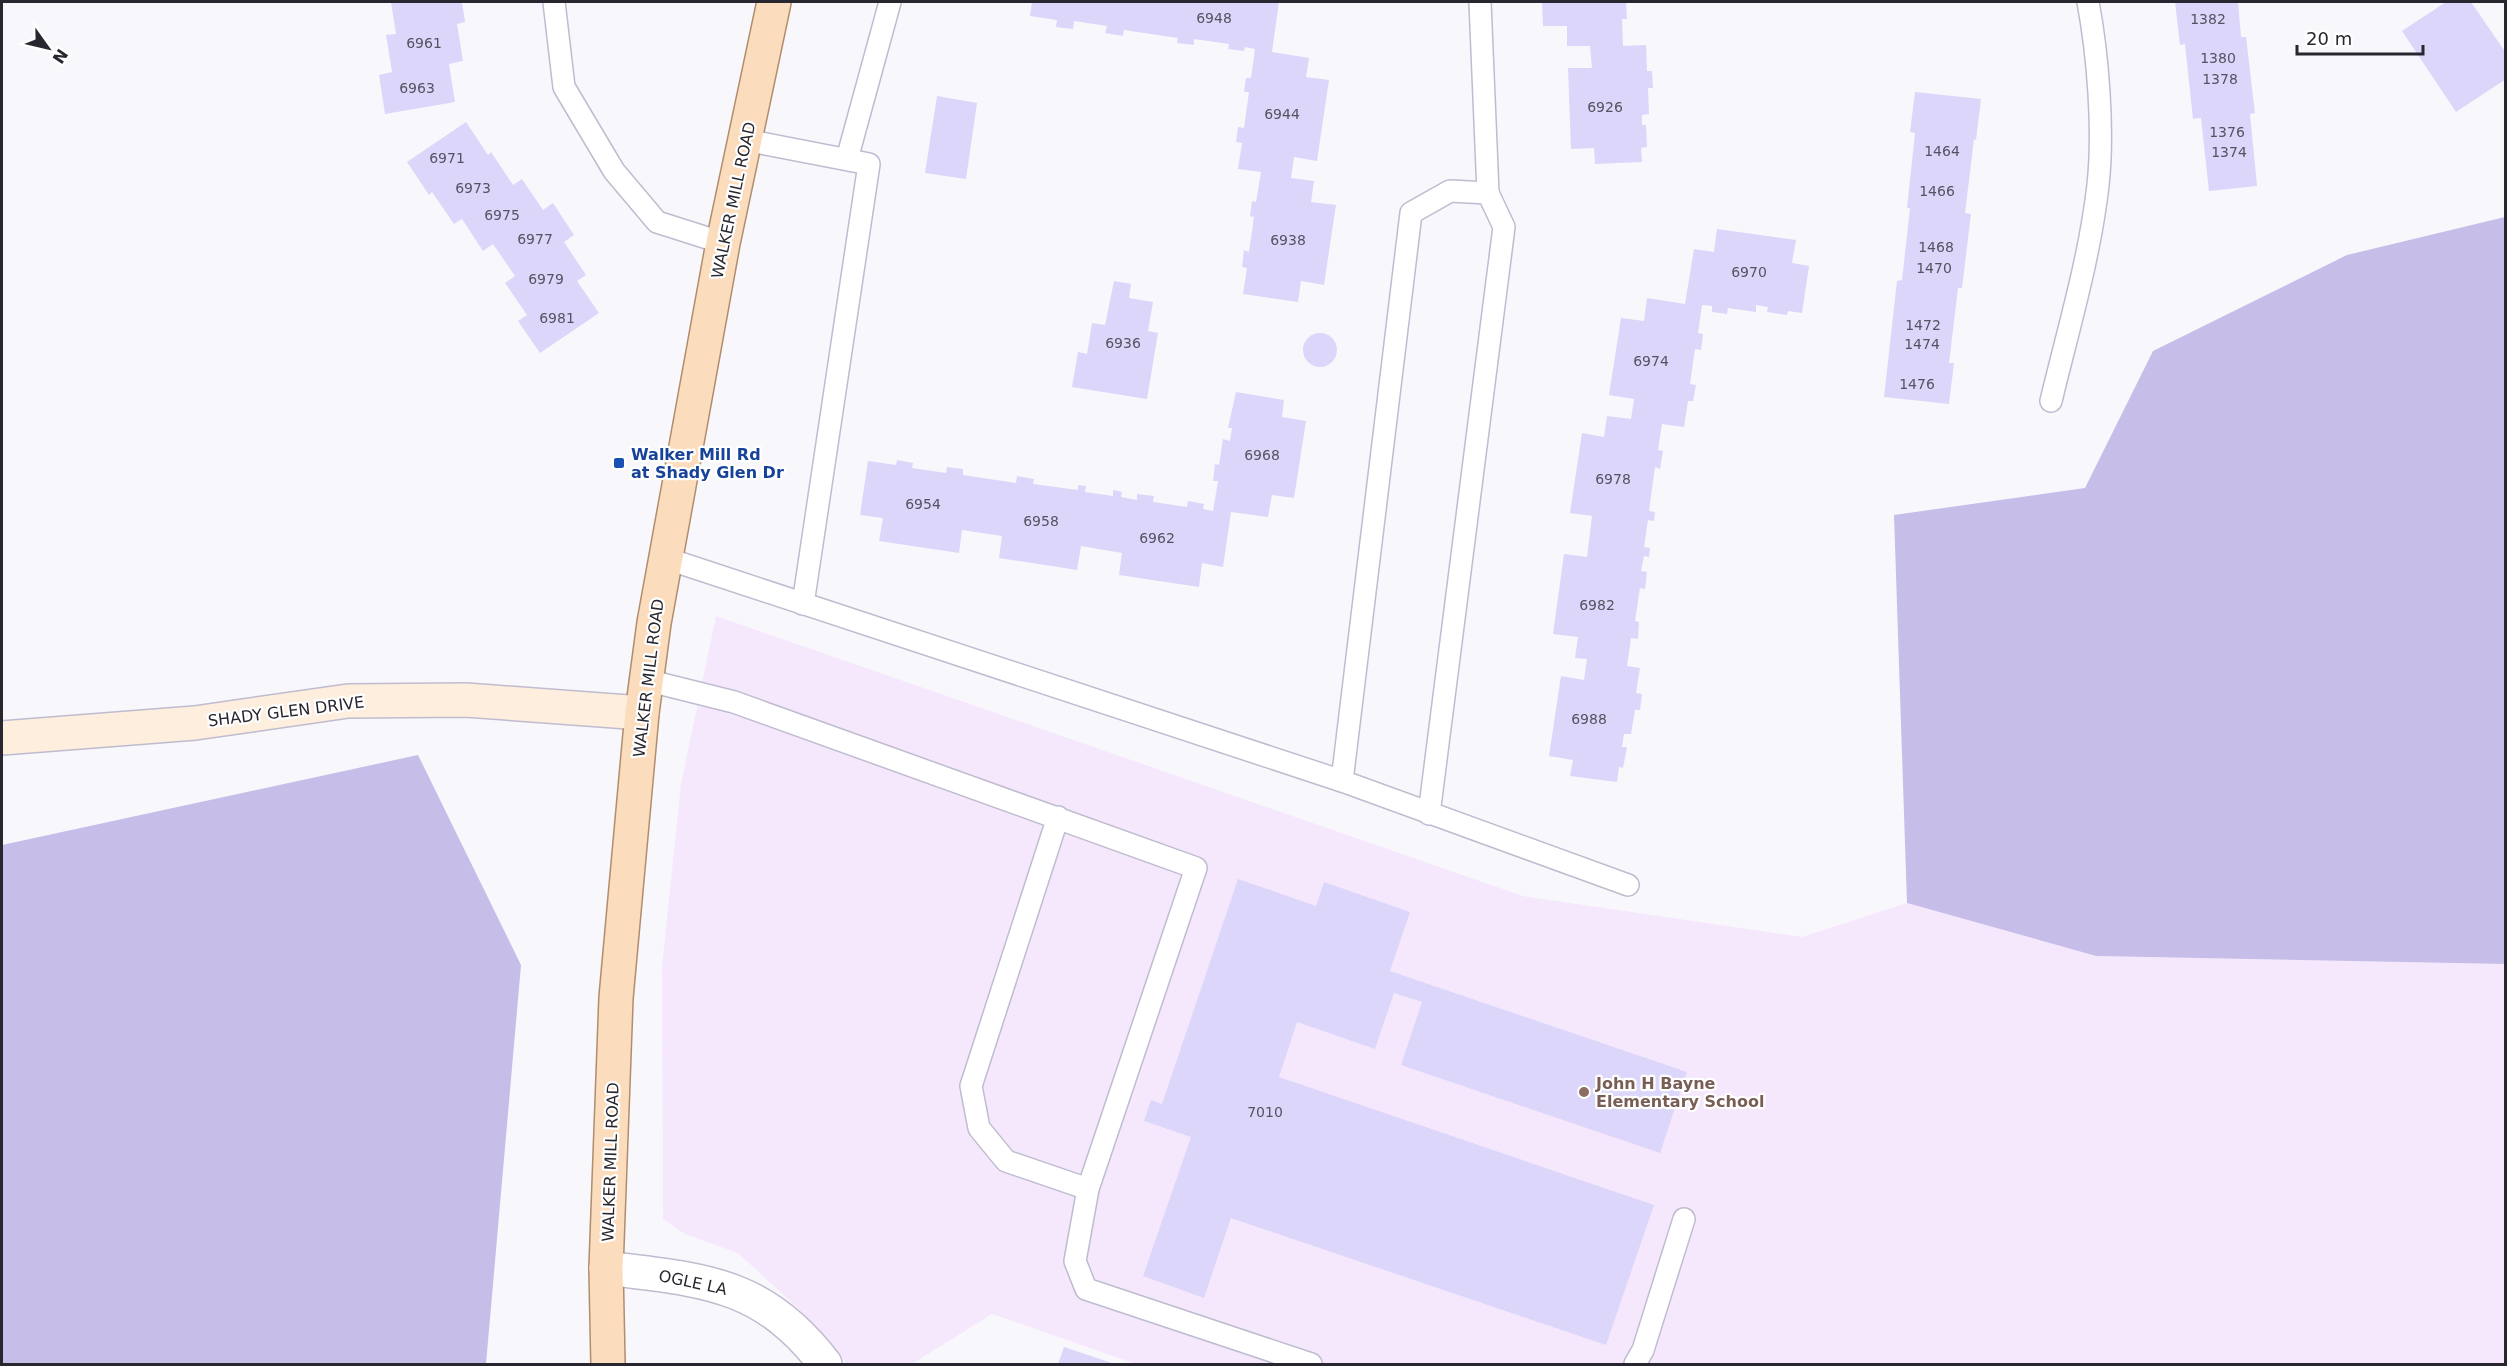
<svg xmlns="http://www.w3.org/2000/svg" width="2507" height="1366" font-family="'DejaVu Sans',sans-serif">
  <style>
    .education { fill: #f6e8fc }
    .green { fill: #c6bee9 }
    .building { fill: #dcd6fa }
    .lines { fill: none; stroke-linecap: round; stroke-linejoin: round }
    .lane-casing { stroke: #bfbcd0; stroke-width: 24 }
    .street-casing { stroke: #bfbcd0; stroke-width: 36 }
    .secondary-casing { stroke: #bfbcd0; stroke-width: 36 }
    .primary-casing { stroke: #b08d6d; stroke-width: 36 }
    .lane { stroke: #fff; stroke-width: 21 }
    .street { stroke: #fff; stroke-width: 33 }
    .secondary { stroke: #fdeedd; stroke-width: 33 }
    .primary { stroke: #fbdcbc; stroke-width: 33 }
    .transit-dot { fill: #1a4fb4; stroke: #fff; stroke-width: 2 }
    .education-dot { fill: #8d6e63; stroke: #fff; stroke-width: 2 }
    .labels { text-anchor: middle; stroke-width: 4.5; stroke-linejoin: round; paint-order: stroke }
    .number-label { font-size: 14px; fill: #555261 }
    .street-label { font-size: 16px; fill: #28262e; stroke: #fff }
    .transit-label { font-size: 16px; font-weight: bold; fill: #164399; stroke: #fff; text-anchor: start }
    .education-label { font-size: 16px; font-weight: bold; fill: #785e54; stroke: #fff; text-anchor: start }
  </style>
  <rect width="100%" height="100%" fill="#f8f7fc"/>
  <polygon class="education" points="716,616 1523,896 1802,937 1907,903 2096,956 2505,964 2505,1364 1136,1364 992,1314 912,1364 847,1364 802,1312 738,1253 685,1234 663,1219 662,966 681,784"/>
  <g class="green">
    <polygon points="2505,217 2505,964 2096,956 1907,903 1894,515 2085,488 2153,351 2347,255"/>
    <polygon points="418,755 521,965 486,1364 2,1364 2,845"/>
  </g>
  <g class="building">
    <polygon points="391,2 462,2 465,22 457,24 463,61 449,64 455,102 385,114 379,75 392,72 386,35 396,34"/>
    <polygon points="1032,2 1279,2 1272,52 1309,58 1306,77 1329,80 1317,161 1294,157 1291,178 1314,181 1311,202 1336,205 1324,285 1301,281 1298,302 1243,294 1247,268 1242,267 1244,250 1249,252 1254,217 1250,216 1252,201 1256,202 1261,172 1238,169 1242,143 1236,142 1238,127 1244,128 1249,92 1244,92 1246,78 1251,78 1255,49 1245,47 1244,51 1228,49 1229,44 1194,39 1194,45 1177,43 1178,38 1124,30 1123,36 1105,33 1107,26 1074,21 1073,29 1056,27 1057,20 1030,16"/>
    <polygon points="1542,2 1626,2 1627,19 1622,19 1623,46 1646,45 1647,71 1652,71 1653,88 1648,88 1649,114 1642,115 1642,125 1646,125 1647,147 1641,148 1642,162 1595,164 1594,148 1571,149 1568,68 1592,68 1590,46 1567,46 1567,26 1543,26"/>
    <polygon points="2175,2 2238,2 2241,37 2246,37 2255,113 2250,114 2257,186 2209,191 2201,118 2193,119 2185,44 2180,45"/>
    <polygon points="2446,2 2471,2 2506,53 2506,79 2456,112 2402,31"/>
    <polygon points="1915,92 1981,99 1976,140 1974,139 1965,213 1971,214 1962,288 1958,288 1949,363 1954,363 1949,404 1884,397 1897,281 1902,280 1910,208 1907,208 1915,133 1910,132"/>
    <polygon points="937,96 977,103 966,179 925,173"/>
    <polygon points="466,122 488,155 491,152 513,185 522,179 543,210 553,203 574,235 564,242 586,275 577,281 599,313 540,353 518,321 527,315 505,283 515,276 493,244 483,251 462,219 454,224 432,192 429,195 407,162"/>
    <polygon points="1717,229 1796,240 1792,263 1809,266 1802,313 1788,311 1787,315 1767,312 1768,307 1756,305 1756,312 1728,308 1727,314 1712,312 1712,306 1702,305 1698,333 1703,334 1701,350 1695,349 1690,384 1696,385 1693,401 1688,401 1684,427 1662,424 1658,450 1663,451 1660,469 1655,467 1649,511 1655,512 1654,521 1648,520 1644,547 1650,548 1649,557 1644,556 1641,571 1647,572 1645,589 1640,588 1635,621 1639,622 1638,639 1631,638 1627,666 1640,668 1636,693 1642,694 1640,710 1635,710 1631,734 1624,734 1622,747 1627,747 1623,768 1619,767 1617,782 1570,776 1573,760 1549,756 1561,676 1584,680 1587,659 1575,658 1578,637 1553,634 1564,554 1587,557 1592,516 1570,513 1582,433 1604,437 1607,416 1631,419 1634,399 1609,395 1621,318 1644,321 1647,298 1685,304 1694,249 1714,252"/>
    <polygon points="1114,281 1131,284 1129,298 1153,302 1148,331 1158,333 1147,399 1072,387 1078,352 1087,354 1092,323 1105,325"/>
    <circle cx="1320" cy="350" r="17"/>
    <polygon points="1236,392 1284,400 1282,417 1306,421 1294,498 1272,495 1268,517 1231,512 1223,567 1202,563 1199,587 1119,575 1122,553 1081,546 1077,570 999,558 1002,536 962,530 959,553 879,541 883,518 860,515 868,461 896,465 897,460 913,463 912,468 946,473 947,467 963,469 963,475 1016,483 1017,476 1034,479 1033,484 1078,490 1078,485 1086,486 1085,492 1113,496 1113,490 1122,492 1121,497 1137,500 1137,494 1154,496 1153,502 1187,507 1188,501 1204,504 1203,509 1213,511 1218,481 1213,481 1215,464 1219,465 1223,439 1230,441 1232,428 1228,428"/>
    <polygon points="1238,879 1316,906 1324,882 1410,912 1390,971 1687,1072 1660,1153 1401,1065 1422,1002 1394,993 1375,1049 1297,1022 1279,1077 1654,1205 1606,1345 1231,1218 1204,1298 1143,1276 1191,1137 1144,1121 1151,1100 1162,1104"/>
    <polygon points="1064,1347 1115,1364 1058,1364"/>
  </g>
  <g class="lines">
    <defs>
      <g id="lane">
        <polyline points="554,2 564,87 614,171 657,222 723,243"/>
        <polyline points="1480,2 1488,193"/>
        <polyline points="745,140 869,164 803,604"/>
        <polyline points="847,159 890,2"/>
        <path d="M2051,401c17,-71 39,-144 47,-216 6,-54 0,-130 -10,-183"/>
        <polyline points="665,558 1342,781 1628,885"/>
        <polyline points="646,680 734,702 1196,868 1088,1189 1006,1161 979,1128 971,1086 1058,817"/>
        <polyline points="1342,781 1411,213 1450,191 1488,193 1504,227 1429,814"/>
        <polyline points="1088,1189 1075,1261 1086,1289 1311,1364"/>
        <polyline points="1635,1364 1643,1350 1684,1219"/>
      </g>
      <path id="street" d="M606,1268c95,12 156,13 219,96"/>
      <polyline id="secondary" points="2,738 195,723 348,701 466,700 642,713"/>
      <polyline id="primary" points="608,1364 606,1268 616,998 642,713 654,623 723,243 774,2"/>
    </defs>
    <use href="#lane" class="lane-casing"/>
    <use href="#street" class="street-casing"/>
    <use href="#secondary" class="secondary-casing"/>
    <use href="#primary" class="primary-casing"/>
    <use href="#lane" class="lane"/>
    <use href="#street" class="street"/>
    <use href="#secondary" class="secondary"/>
    <use href="#primary" class="primary"/>
  </g>
  <rect class="transit-dot" x="613" y="457" width="12" height="12" rx="3"/>
  <circle class="education-dot" cx="1584" cy="1092" r="6"/>
  <g class="labels">
    <g class="number-label">
      <text x="1214" y="23">6948</text>
      <text x="2208" y="24">1382</text>
      <text x="424" y="48">6961</text>
      <text x="2218" y="63">1380</text>
      <text x="2220" y="84">1378</text>
      <text x="417" y="93">6963</text>
      <text x="1605" y="112">6926</text>
      <text x="1282" y="119">6944</text>
      <text x="2227" y="137">1376</text>
      <text x="1942" y="156">1464</text>
      <text x="2229" y="157">1374</text>
      <text x="447" y="163">6971</text>
      <text x="473" y="193">6973</text>
      <text x="1937" y="196">1466</text>
      <text x="502" y="220">6975</text>
      <text x="535" y="244">6977</text>
      <text x="1288" y="245">6938</text>
      <text x="1936" y="252">1468</text>
      <text x="1934" y="273">1470</text>
      <text x="1749" y="277">6970</text>
      <text x="546" y="284">6979</text>
      <text x="557" y="323">6981</text>
      <text x="1923" y="330">1472</text>
      <text x="1123" y="348">6936</text>
      <text x="1922" y="349">1474</text>
      <text x="1651" y="366">6974</text>
      <text x="1917" y="389">1476</text>
      <text x="1262" y="460">6968</text>
      <text x="1613" y="484">6978</text>
      <text x="923" y="509">6954</text>
      <text x="1041" y="526">6958</text>
      <text x="1157" y="543">6962</text>
      <text x="1597" y="610">6982</text>
      <text x="1589" y="724">6988</text>
      <text x="1265" y="1117">7010</text>
    </g>
    <g class="street-label">
      <text transform="translate(733 200) rotate(-78)" y="6">WALKER MILL ROAD</text>
      <text transform="translate(648 678) rotate(-83)" y="6">WALKER MILL ROAD</text>
      <text transform="translate(286 711) rotate(-7)" y="6">SHADY GLEN DRIVE</text>
      <text transform="translate(610 1162) rotate(-88)" y="6">WALKER MILL ROAD</text>
      <text transform="translate(693 1282) rotate(12)" y="6">OGLE LA</text>
    </g>
    <g class="transit-label">
      <text x="631" y="460">Walker Mill Rd<tspan x="631" dy="18">at Shady Glen Dr</tspan></text>
    </g>
    <g class="education-label">
      <text x="1596" y="1089">John H Bayne<tspan x="1596" dy="18">Elementary School</tspan></text>
    </g>
  </g>
  <rect width="2507" height="1366" fill="none" stroke="#28262e" stroke-width="6"/>
  <g transform="translate(48 48) rotate(124)" stroke="#ffffff" stroke-width="4.5" paint-order="stroke">
  <path d="M0-4.5L10 22L0 15L-10 22Z" fill="#28262e"/>
  <text y="-9" font-size="16" font-weight="bold" text-anchor="middle" fill="#28262e">N</text>
  </g>
  <path d="M2297 45v9h126v-9" fill="none" stroke="#28262e" stroke-width="3"/>
  <text x="2306" y="45" font-size="18" fill="#28262e" stroke="#ffffff" stroke-width="4.5" paint-order="stroke">20 m</text>
</svg>
